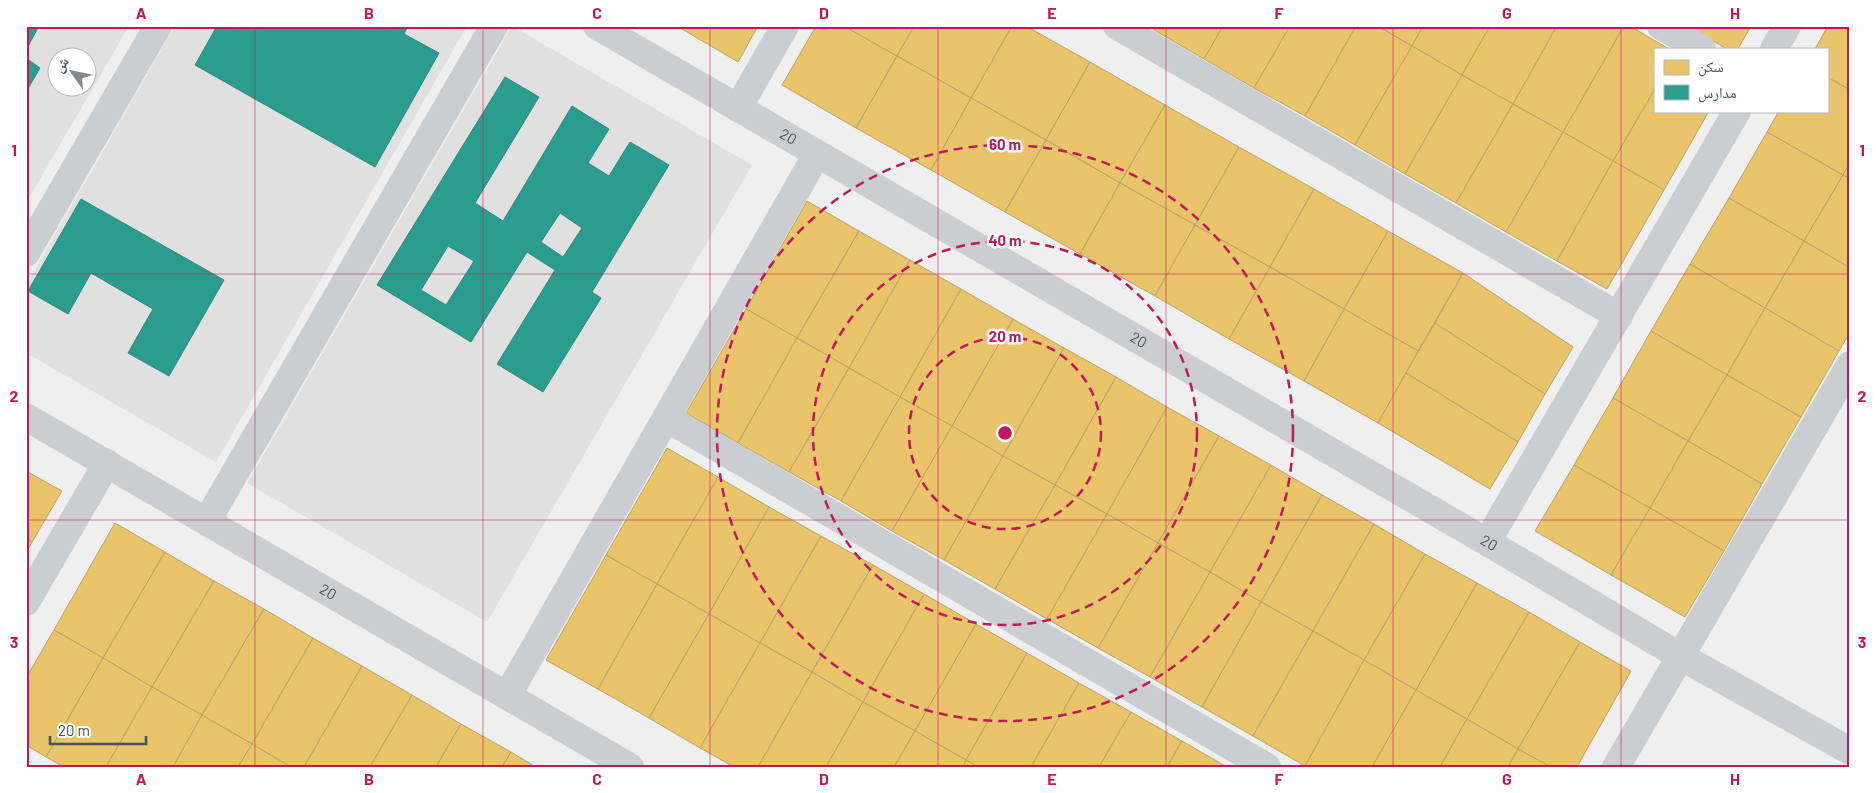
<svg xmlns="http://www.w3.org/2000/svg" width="1876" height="793" font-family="Barlow,'Noto Naskh Arabic',sans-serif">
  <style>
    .education { fill: #e1e0e1; fill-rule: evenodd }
    .homes { fill: #e9c46a; stroke: #b8a266 }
    .schools { fill: #2a9d8f; stroke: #328780; fill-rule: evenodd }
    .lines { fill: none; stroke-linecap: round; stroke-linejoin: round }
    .minor { stroke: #cbced0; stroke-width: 28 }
    .grid { fill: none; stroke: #c2185b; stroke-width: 1; stroke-opacity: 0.55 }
    .ring { fill: none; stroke: #c2185b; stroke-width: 2.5; stroke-dasharray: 9 6 }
    .labels { text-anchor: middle; stroke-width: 5; stroke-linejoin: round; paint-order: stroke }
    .street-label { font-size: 15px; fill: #44535d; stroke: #fff }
    .centre { fill: #c2185b; stroke: #fff; stroke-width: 2.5 }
    .ring-label { font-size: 15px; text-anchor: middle; font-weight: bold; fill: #c2185b; stroke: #fff; stroke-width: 5; stroke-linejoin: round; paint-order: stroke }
    .neatline { fill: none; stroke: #c2185b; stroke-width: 2 }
    .grid-label { font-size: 16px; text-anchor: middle; font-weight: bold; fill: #c2185b }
  </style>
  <rect width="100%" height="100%" fill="#f0efef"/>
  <g class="education">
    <path d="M26,26h103l-103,177zM58,58h30v30h-30z"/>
    <polygon points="175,26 467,26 216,462 26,353 26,285"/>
    <polygon points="512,26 752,165 487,622 247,483"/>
  </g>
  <g class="homes">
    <polygon points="677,26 758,26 738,62"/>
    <polygon points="816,26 844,26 897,56 856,128 782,85"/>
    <polygon points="844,26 914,26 897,56"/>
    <polygon points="914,26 1012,26 971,98 897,56"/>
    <polygon points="1012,26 1026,26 1090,62 1046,140 971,98"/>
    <polygon points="1156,26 1223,26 1204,59 1154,30"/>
    <polygon points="1223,26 1290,26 1254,88 1204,59"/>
    <polygon points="1290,26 1356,26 1305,116 1254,88"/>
    <polygon points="1356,26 1378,26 1412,46 1355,145 1305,116"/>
    <polygon points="1378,26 1423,26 1412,46"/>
    <polygon points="1423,26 1490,26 1462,75 1412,46"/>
    <polygon points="1490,26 1557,26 1513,104 1462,75"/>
    <polygon points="1557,26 1624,26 1563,132 1513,104"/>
    <polygon points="1624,26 1630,26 1669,49 1655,49 1655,89 1613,161 1563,132"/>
    <polygon points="1687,26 1751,26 1738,49 1727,49"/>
    <polygon points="1828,26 1850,26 1850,90 1827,77 1827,49 1815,49"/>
    <polygon points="1412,46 1462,75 1405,174 1355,145"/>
    <polygon points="897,56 971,98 931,170 856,128"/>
    <polygon points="1090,62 1165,105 1120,183 1046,140"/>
    <polygon points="1462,75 1513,104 1456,203 1405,174"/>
    <polygon points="1827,77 1850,90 1850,163 1843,175 1767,132 1779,111 1827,111"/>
    <polygon points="1655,89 1655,111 1709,111 1664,190 1613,161"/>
    <polygon points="971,98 1046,140 1005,212 931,170"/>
    <polygon points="1513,104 1563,132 1506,232 1456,203"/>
    <polygon points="1165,105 1239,147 1195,225 1120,183"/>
    <polygon points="1563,132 1613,161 1557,261 1506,232"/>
    <polygon points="1767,132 1843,175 1804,241 1729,198"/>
    <polygon points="1046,140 1120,183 1080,254 1005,212"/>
    <polygon points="1239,147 1314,189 1270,267 1195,225"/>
    <polygon points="1613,161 1664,190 1607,289 1557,261"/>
    <polygon points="1850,163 1850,179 1843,175"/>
    <polygon points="1843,175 1850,179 1850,268 1804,241"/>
    <polygon points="1120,183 1195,225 1155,296 1080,254"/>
    <polygon points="1314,189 1388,231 1344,309 1270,267"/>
    <polygon points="1729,198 1804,241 1765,308 1690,264"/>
    <polygon points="807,201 859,231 797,338 746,309"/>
    <polygon points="1195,225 1270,267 1229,339 1155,296"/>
    <polygon points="859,231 910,260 849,368 797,338"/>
    <polygon points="1388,231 1463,273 1418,351 1344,309"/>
    <polygon points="1804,241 1850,268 1850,332 1839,351 1765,308"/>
    <polygon points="910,260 961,289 900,397 849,368"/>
    <polygon points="1690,264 1765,308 1727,375 1651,331"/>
    <polygon points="1270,267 1344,309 1304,381 1229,339"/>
    <polygon points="1463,273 1573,347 1545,394 1435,323"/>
    <polygon points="961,289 1013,319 952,426 900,397"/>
    <polygon points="1765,308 1839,351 1801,417 1727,375"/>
    <polygon points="746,309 797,338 738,443 686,413"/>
    <polygon points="1344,309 1418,351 1378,423 1304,381"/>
    <polygon points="1013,319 1064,348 1003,456 952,426"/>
    <polygon points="1435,323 1545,394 1518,442 1406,373"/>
    <polygon points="1651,331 1727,375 1688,441 1613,398"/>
    <polygon points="797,338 849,368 789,472 738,443"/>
    <polygon points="1064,348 1116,377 1055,485 1003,456"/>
    <polygon points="849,368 900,397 841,501 789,472"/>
    <polygon points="1406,373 1518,442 1490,489 1378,423"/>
    <polygon points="1727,375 1801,417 1762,484 1688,441"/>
    <polygon points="1116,377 1167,407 1107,514 1055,485"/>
    <polygon points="900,397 952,426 892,531 841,501"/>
    <polygon points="1613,398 1688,441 1650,508 1574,465"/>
    <polygon points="1167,407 1219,436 1158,543 1107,514"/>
    <polygon points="952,426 1003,456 944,560 892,531"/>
    <polygon points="1219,436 1271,465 1210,572 1158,543"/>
    <polygon points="1688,441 1762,484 1724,551 1650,508"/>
    <polygon points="667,448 718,477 657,584 606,555"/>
    <polygon points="1003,456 1055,485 995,589 944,560"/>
    <polygon points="1271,465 1322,495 1261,602 1210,572"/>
    <polygon points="1574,465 1650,508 1611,575 1535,531"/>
    <polygon points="26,471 62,491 32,542 26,538"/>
    <polygon points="718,477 769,507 709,614 657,584"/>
    <polygon points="1055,485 1107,514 1047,619 995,589"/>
    <polygon points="1322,495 1374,524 1313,631 1261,602"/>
    <polygon points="769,507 821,536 760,643 709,614"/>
    <polygon points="1650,508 1724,551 1685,617 1611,575"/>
    <polygon points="1107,514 1158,543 1098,648 1047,619"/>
    <polygon points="115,523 165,552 103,658 54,630"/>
    <polygon points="1374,524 1425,554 1364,660 1313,631"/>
    <polygon points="821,536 873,565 812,672 760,643"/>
    <polygon points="26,538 32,542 26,553"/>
    <polygon points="1158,543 1210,572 1150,677 1098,648"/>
    <polygon points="165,552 214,581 152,687 103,658"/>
    <polygon points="1425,554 1477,583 1416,690 1364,660"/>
    <polygon points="606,555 657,584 598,689 546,660"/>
    <polygon points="873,565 924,594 863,702 812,672"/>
    <polygon points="1210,572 1261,602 1202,707 1150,677"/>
    <polygon points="214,581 264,609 202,715 152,687"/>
    <polygon points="1477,583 1529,612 1467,719 1416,690"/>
    <polygon points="657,584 709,614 649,718 598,689"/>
    <polygon points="924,594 976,624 915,731 863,702"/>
    <polygon points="1261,602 1313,631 1253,736 1202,707"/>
    <polygon points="264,609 313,638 252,744 202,715"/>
    <polygon points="1529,612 1580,642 1518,749 1467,719"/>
    <polygon points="709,614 760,643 700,748 649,718"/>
    <polygon points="976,624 1027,653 966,760 915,731"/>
    <polygon points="54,630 103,658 46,757 26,745 26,678"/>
    <polygon points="1313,631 1364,660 1305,766 1253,736"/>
    <polygon points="313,638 362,666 304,767 291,767 252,744"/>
    <polygon points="1580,642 1631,671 1577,767 1551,767 1518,749"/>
    <polygon points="760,643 812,672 758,767 734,767 700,748"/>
    <polygon points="1027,653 1079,683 1031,767 978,767 966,760"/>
    <polygon points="103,658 152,687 106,767 64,767 46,757"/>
    <polygon points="1364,660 1416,690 1372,767 1307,767 1305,766"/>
    <polygon points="362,666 412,695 370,767 304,767"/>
    <polygon points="812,672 863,702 826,767 758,767"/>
    <polygon points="1079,683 1131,712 1099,767 1031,767"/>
    <polygon points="152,687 202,715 173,767 106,767"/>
    <polygon points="1416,690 1467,719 1440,767 1372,767"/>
    <polygon points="412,695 461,724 436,767 370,767"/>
    <polygon points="863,702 915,731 894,767 826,767"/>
    <polygon points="1131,712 1182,741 1167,767 1099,767"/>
    <polygon points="202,715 252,744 238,767 173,767"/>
    <polygon points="1467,719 1518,749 1508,767 1440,767"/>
    <polygon points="461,724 511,752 502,767 436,767"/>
    <polygon points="915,731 966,760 963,767 894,767"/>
    <polygon points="1182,741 1227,767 1167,767"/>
    <polygon points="252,744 291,767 238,767"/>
    <polygon points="1518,749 1551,767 1508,767"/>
    <polygon points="511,752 536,767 502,767"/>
    <polygon points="966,760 978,767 963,767"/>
  </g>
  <g class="schools">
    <polygon points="26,26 39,26 26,50"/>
    <polygon points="217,26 408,26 404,34 439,53 375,167 195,65"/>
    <polygon points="26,58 40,68 26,92"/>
    <path d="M505,77l34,20 -64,106 28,18 69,-115 37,23 -21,34 21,13 21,-34 39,23 -77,127 9,6 -58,94 -46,-28 58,-94 -28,-18 -56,90 -94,-57zM560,213l22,15 -19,29 -22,-15zM448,246l26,15 -28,44 -25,-15z"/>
    <polygon points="81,199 224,280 169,376 128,353 153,309 91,273 68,314 28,291"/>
  </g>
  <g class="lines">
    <g class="minor">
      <path id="s1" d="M597,26l890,516 193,114 170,95"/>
      <polyline points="1117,26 1619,316"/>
      <polyline points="1661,26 1702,49"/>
      <polyline points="1774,49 1787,26"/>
      <polyline points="738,108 785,26"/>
      <polyline points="26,253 158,26"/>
      <path id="s2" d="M26,417l604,350"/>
      <polyline points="666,418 1267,767"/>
      <polyline points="207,521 494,26"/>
      <polyline points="1487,542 1737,111"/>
      <polyline points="26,602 107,463"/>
      <polyline points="507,696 817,154"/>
      <polyline points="1616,767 1850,365"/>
    </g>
  </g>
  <path class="grid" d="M255,26v741M483,26v741M710,26v741M938,26v741M1166,26v741M1393,26v741M1621,26v741M26,274h1824M26,520h1824"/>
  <g class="ring">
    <circle cx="1005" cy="433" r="96"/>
    <circle cx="1005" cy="433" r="192"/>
    <circle cx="1005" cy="433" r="288"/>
  </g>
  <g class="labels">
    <g class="street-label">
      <text dy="5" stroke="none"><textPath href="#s1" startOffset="221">20</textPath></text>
      <text dy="5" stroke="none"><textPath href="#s1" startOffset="626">20</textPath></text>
      <text dy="5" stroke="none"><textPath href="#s1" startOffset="1031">20</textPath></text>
      <text dy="5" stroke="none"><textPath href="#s2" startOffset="349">20</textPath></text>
    </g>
  </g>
  <circle cx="1005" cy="433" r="8" class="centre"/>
  <g class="ring-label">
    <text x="1005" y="150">60 m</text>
    <text x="1005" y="246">40 m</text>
    <text x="1005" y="342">20 m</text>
  </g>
  <rect width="1876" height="793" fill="none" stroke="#ffffff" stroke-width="55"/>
  <rect x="1654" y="48" width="175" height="65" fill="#ffffff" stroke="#b4babe"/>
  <rect x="1664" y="60" width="25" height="15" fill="#e9c46a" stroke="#b4babe"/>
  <text x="1698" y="72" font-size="15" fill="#44535d">سكن</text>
  <rect x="1664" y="85" width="25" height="15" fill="#2a9d8f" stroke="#b4babe"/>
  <text x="1698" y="98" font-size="15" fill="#44535d">مدارس</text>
  <g transform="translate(72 72) rotate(303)"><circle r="24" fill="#ffffff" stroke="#b4babe"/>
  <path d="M0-4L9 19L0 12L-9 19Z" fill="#808a90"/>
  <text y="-8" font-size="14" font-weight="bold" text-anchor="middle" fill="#44535d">ش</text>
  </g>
  <path d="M50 736v8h96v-8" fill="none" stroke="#44535d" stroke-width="2.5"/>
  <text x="58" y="736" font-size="15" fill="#44535d" stroke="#ffffff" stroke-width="4" paint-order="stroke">20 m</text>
  <rect x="28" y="28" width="1820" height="738" class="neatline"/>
  <g class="grid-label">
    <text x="141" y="19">A</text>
    <text x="369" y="19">B</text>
    <text x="597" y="19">C</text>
    <text x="824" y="19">D</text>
    <text x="1052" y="19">E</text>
    <text x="1279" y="19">F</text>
    <text x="1507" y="19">G</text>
    <text x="1735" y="19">H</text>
    <text x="14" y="156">1</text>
    <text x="1862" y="156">1</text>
    <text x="14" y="402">2</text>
    <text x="1862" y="402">2</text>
    <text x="14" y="648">3</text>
    <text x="1862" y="648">3</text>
    <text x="141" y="785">A</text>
    <text x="369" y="785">B</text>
    <text x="597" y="785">C</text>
    <text x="824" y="785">D</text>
    <text x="1052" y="785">E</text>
    <text x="1279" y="785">F</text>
    <text x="1507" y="785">G</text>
    <text x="1735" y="785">H</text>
  </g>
</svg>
